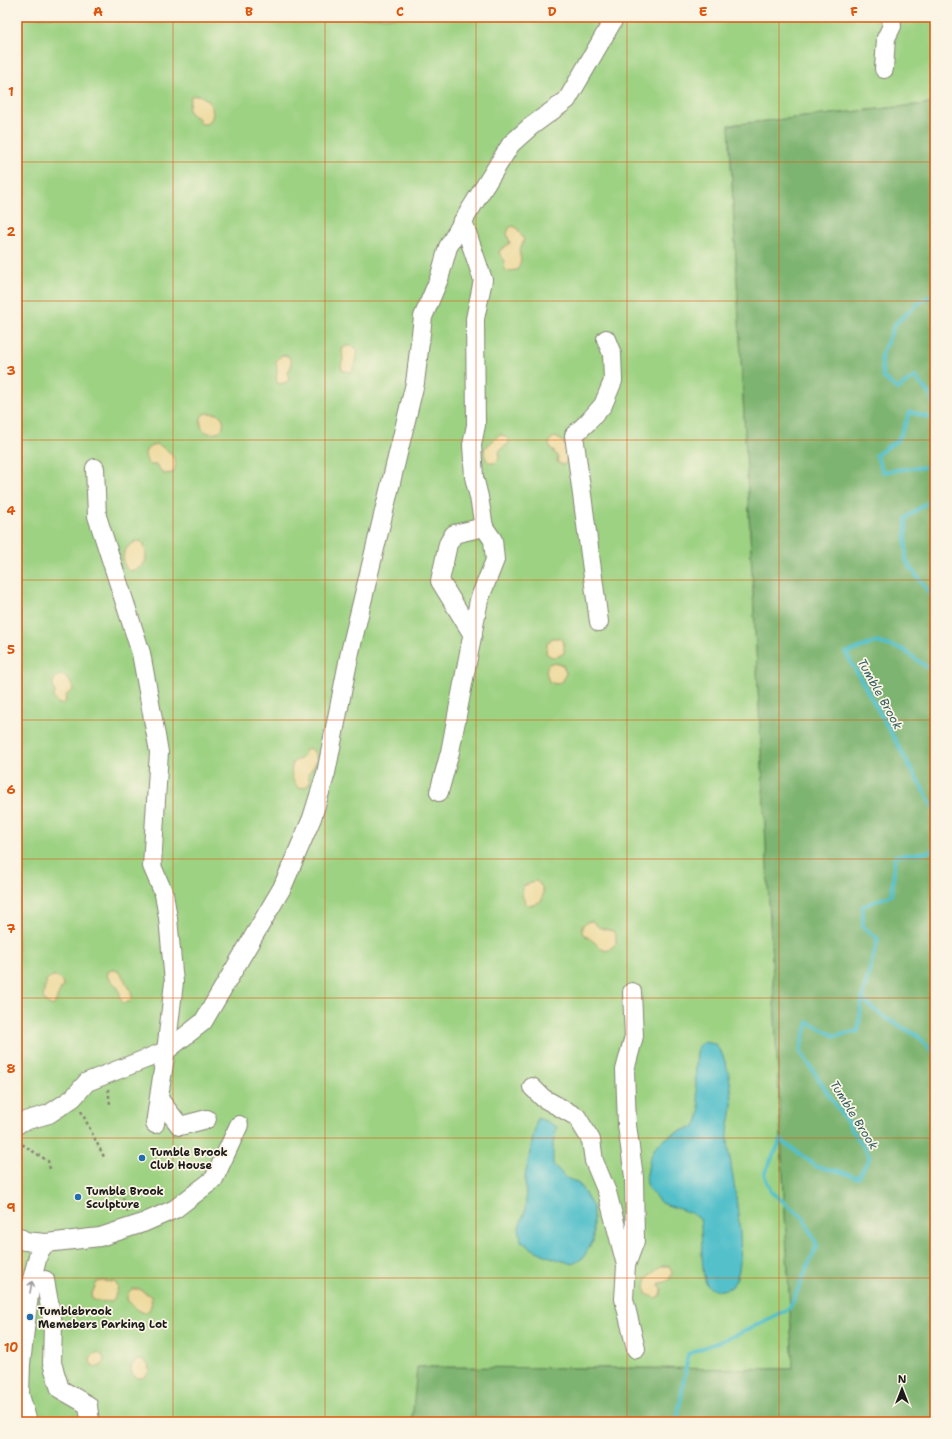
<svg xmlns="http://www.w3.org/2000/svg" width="952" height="1439" font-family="'Shantell Sans',sans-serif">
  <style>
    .green { fill: #9ed283; stroke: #5d7750 }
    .forest { fill: #7eb471; stroke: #4d6846 }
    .sand { fill: #eeda9e; stroke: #857b5d }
    .water { fill: #53c0ca; stroke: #386e73 }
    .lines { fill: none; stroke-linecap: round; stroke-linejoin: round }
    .stream { stroke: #53c0ca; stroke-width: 4 }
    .minor-casing { stroke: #858273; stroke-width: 20 }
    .path { stroke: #858273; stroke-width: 2.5; stroke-dasharray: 3 3; stroke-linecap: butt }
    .minor { stroke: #fff; stroke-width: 18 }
    .oneway { stroke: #999 }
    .grid { fill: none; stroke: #de560d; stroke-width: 1; stroke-opacity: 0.55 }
    .poi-dot { fill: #1f6fb2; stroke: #fcf5e5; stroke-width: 1.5 }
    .labels { text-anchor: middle; stroke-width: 3.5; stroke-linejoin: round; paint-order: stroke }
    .poi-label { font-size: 11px; font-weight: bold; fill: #1c1c1c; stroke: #fcf5e5; text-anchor: start }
    .water-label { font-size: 12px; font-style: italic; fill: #325e62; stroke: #fcf5e5 }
    .neatline { fill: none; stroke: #de560d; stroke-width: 1.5 }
    .grid-label { font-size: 13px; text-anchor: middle; font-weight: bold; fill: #de560d }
  </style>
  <rect width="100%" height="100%" fill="#fcf5e5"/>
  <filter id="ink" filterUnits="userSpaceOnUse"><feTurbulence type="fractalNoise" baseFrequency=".025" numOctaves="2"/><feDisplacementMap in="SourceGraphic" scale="8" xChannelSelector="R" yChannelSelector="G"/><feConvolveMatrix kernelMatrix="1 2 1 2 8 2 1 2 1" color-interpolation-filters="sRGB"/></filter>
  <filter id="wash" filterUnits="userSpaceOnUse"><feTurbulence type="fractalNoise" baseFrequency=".012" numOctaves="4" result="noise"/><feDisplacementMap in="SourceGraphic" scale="16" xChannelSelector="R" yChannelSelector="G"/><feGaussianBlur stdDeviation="0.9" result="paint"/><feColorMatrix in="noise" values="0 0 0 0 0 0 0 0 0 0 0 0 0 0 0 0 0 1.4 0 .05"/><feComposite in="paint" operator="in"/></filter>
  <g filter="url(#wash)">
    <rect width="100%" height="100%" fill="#eee7ca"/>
    <polygon class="green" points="17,17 935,17 935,103 729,125 793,1369 418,1367 412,1422 17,1422"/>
    <polygon class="forest" points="935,103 935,1422 412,1422 417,1367 793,1369 729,125"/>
    <g class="sand">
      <path d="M199,95c3,2 6,3 9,5 8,9 6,29 -9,23v-4l-8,-5 -3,-4 3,-14z"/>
      <path d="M513,226l4,2 7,12 -5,11c2,8 3,12 -2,19l-8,1 -4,-1 -1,-4 1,-5 -6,-8 1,-3 10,-7 -3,-9 2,-6z"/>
      <polygon points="346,346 351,346 356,348 358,352 352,372 343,371 341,366 343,359 342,349"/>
      <path d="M282,355l6,1 3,5v6l-3,5 1,8 -4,3 -7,1c-3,-6 -1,-8 -1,-14 0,-8 -4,-8 5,-15z"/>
      <path d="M207,413l11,1 4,3c8,18 -18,22 -21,8 -1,-3 0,-7 1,-10z"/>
      <path d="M499,435c6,0 9,2 10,8 -7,7 -11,4 -10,16l-4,4c-9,1 -11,-7 -11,-14z"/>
      <path d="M555,437c12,4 13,14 12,25l-4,3 -6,-3 1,-5 -8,-10 -1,-4 3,-5z"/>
      <path d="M156,444c12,5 25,15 17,29l-10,1 -6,-9h-8c-6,-11 -6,-16 7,-21z"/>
      <path d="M139,541l4,2c6,16 4,25 -14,28 -12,-10 -4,-28 10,-30z"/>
      <path d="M552,638h8l4,6v9c-8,5 -11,6 -18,0l1,-9z"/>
      <path d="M550,663h4l9,2 3,8 -3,8 -7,3 -7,-2c-2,-7 -5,-13 1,-19z"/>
      <path d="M61,675c6,2 12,9 12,15l-7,5 -1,8 -4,1 -4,-1 -4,-6 2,-4c-3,-9 -4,-14 6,-18z"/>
      <path d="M308,748l7,4c4,12 -1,13 -7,22l2,8 -4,5 -7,1c-8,-8 -9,-16 -6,-26l9,-4 3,-6z"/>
      <path d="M536,881c8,6 8,10 6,19l-8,5h-6c-6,-6 -6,-9 -6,-18l9,-5z"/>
      <path d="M592,921l8,7 13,3 3,5v8l-9,7c-7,-2 -9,-6 -14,-10 -5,-4 -7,-4 -11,-9v-6l5,-4z"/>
      <path d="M111,970c12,-1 12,9 17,16 5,8 7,17 -5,17 -4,-4 -2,-10 -5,-15 -3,-5 -8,-7 -11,-12l1,-4z"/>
      <path d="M54,977h4l4,4 1,5c-5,6 -5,14 -10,20l-6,-3 -4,-5 1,-7 3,-12z"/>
      <path d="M662,1266h7l3,7c-3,8 -4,9 -12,10l-1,3 3,4 -1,5 -4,3 -11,-4c-3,-17 4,-19 16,-28z"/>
      <path d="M103,1281l12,1 3,5 -4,13 -3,2c-9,-2 -16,2 -20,-6l6,-14z"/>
      <path d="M132,1289h7l12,7c1,8 1,13 -6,17 -7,-2 -14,-8 -18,-14l1,-6z"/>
      <circle cx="97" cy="1360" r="7"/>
      <circle cx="140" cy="1369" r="9"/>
    </g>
    <g class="water">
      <path d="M704,1042l11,2c2,4 7,8 8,12 6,14 9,33 9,48 0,12 -5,24 -4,36 1,27 27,133 1,148 -7,3 -17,4 -22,-3 -7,-12 -4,-49 -7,-66l-9,-6 -30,-10 -13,-15 -2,-9 4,-21 5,-11 17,-13 23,-8c9,-16 2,-23 1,-39 -1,-14 0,-28 2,-41z"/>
      <path d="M537,1118l9,3 11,6 -4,16v21l12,13 14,7 14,23v34l-10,17 -10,6c-21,-6 -35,-10 -52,-23l-2,-14 6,-16 1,-10 -1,-24z"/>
    </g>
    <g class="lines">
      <g class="stream">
        <polyline points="935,294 921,301 895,324 881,356 883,377 897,389 915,377 931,396 935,414"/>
        <polyline points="935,419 910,412 899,439 876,455 883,472 904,469 929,467 935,471"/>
        <polyline points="935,497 906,518 906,561 935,601"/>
        <polyline points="935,673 902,649 876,642 846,653 935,811"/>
        <polyline points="862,999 882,1016 918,1036 935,1055"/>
        <polyline points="677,1422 688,1354 741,1333 790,1308 817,1245 803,1217 771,1192 764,1174 781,1140 817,1167 839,1171 858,1178 870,1157 800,1051 808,1022 835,1036 858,1031 862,999 878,939 863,927 863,906 892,895 895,856 929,852 935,847"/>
      </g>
    </g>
  </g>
  <g filter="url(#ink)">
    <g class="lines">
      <defs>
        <g id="minor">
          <polyline points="884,69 886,38 892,26 891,18 893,17"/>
          <polyline points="95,468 97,516 141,653 159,752 152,866 164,894 168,918 174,982 167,1043 155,1124"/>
          <polyline points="484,527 479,497 474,477 472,445 476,425 475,319 483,280 463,221 511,144 530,127 567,100 615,17"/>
          <polyline points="599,622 574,435 588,422 603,405 613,381 612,354 606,339"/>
          <polyline points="439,792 450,752 479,600 495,560 493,540 484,527 454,534 448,544 440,581 473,635"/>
          <polyline points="532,1087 543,1098 577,1117 591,1140 594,1161 607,1192 626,1265 624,1299 636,1349"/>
          <polyline points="159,1099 180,1126 207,1119"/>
          <polyline points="17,1125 21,1122 49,1114 73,1098 87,1082 166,1051 203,1022 282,888 312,818 326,773 350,652 415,383 423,317 439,279 448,247 463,221"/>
          <polyline points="17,1236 25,1241 46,1243 100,1237 143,1223 175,1209 214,1179 239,1125"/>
          <polyline points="626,1265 635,1241 634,1177 627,1125 625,1070 634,1036 632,992"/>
          <polyline points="45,1280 53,1324 52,1363 60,1389 88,1405 90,1422"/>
          <polyline points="28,1422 20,1395 21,1364 30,1287 39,1252 46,1243"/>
        </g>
      </defs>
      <use href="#minor" class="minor-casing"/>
      <g class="path">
        <polyline points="108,1089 110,1104"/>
        <polyline points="81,1111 104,1157"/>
        <polyline points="17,1141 48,1161 50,1169"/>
        <polyline points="119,1186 128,1212"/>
      </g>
      <use href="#minor" class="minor"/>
    </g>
    <defs><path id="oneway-shaft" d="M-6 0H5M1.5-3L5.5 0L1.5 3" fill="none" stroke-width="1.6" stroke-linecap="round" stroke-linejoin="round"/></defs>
    <use class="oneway" href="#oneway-shaft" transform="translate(31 1287) rotate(-80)"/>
  </g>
  <path class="grid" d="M173,17v1405M325,17v1405M476,17v1405M627,17v1405M779,17v1405M17,162h918M17,301h918M17,440h918M17,580h918M17,720h918M17,859h918M17,998h918M17,1138h918M17,1278h918"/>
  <g class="poi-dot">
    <circle cx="142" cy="1158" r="4"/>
    <circle cx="78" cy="1197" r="4"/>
    <circle cx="30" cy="1317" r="4"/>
  </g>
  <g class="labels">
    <g class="poi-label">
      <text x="150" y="1156">Tumble Brook<tspan x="150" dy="13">Club House</tspan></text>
      <text x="86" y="1195">Tumble Brook<tspan x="86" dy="13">Sculpture</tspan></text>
      <text x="38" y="1315">Tumblebrook<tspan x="38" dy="13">Memebers Parking Lot</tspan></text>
    </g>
    <g class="water-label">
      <text transform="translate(880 694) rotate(61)" y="4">Tumble Brook</text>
      <text transform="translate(854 1115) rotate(58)" y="4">Tumble Brook</text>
    </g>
  </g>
  <rect width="952" height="1439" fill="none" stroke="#fcf5e5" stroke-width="44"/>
  <g transform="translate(902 1389)" stroke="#fcf5e5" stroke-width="3" paint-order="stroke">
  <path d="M0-3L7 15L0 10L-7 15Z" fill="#1c1c1c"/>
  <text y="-6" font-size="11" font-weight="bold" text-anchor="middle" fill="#1c1c1c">N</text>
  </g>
  <rect x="22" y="22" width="908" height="1395" class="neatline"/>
  <g class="grid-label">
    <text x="98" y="16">A</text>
    <text x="249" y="16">B</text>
    <text x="400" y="16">C</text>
    <text x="552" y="16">D</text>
    <text x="703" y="16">E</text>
    <text x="854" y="16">F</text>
    <text x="11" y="96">1</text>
    <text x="11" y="236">2</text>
    <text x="11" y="375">3</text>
    <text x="11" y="515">4</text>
    <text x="11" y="654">5</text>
    <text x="11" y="794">6</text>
    <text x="11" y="933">7</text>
    <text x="11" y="1073">8</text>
    <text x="11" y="1212">9</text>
    <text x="11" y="1352">10</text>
  </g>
</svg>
